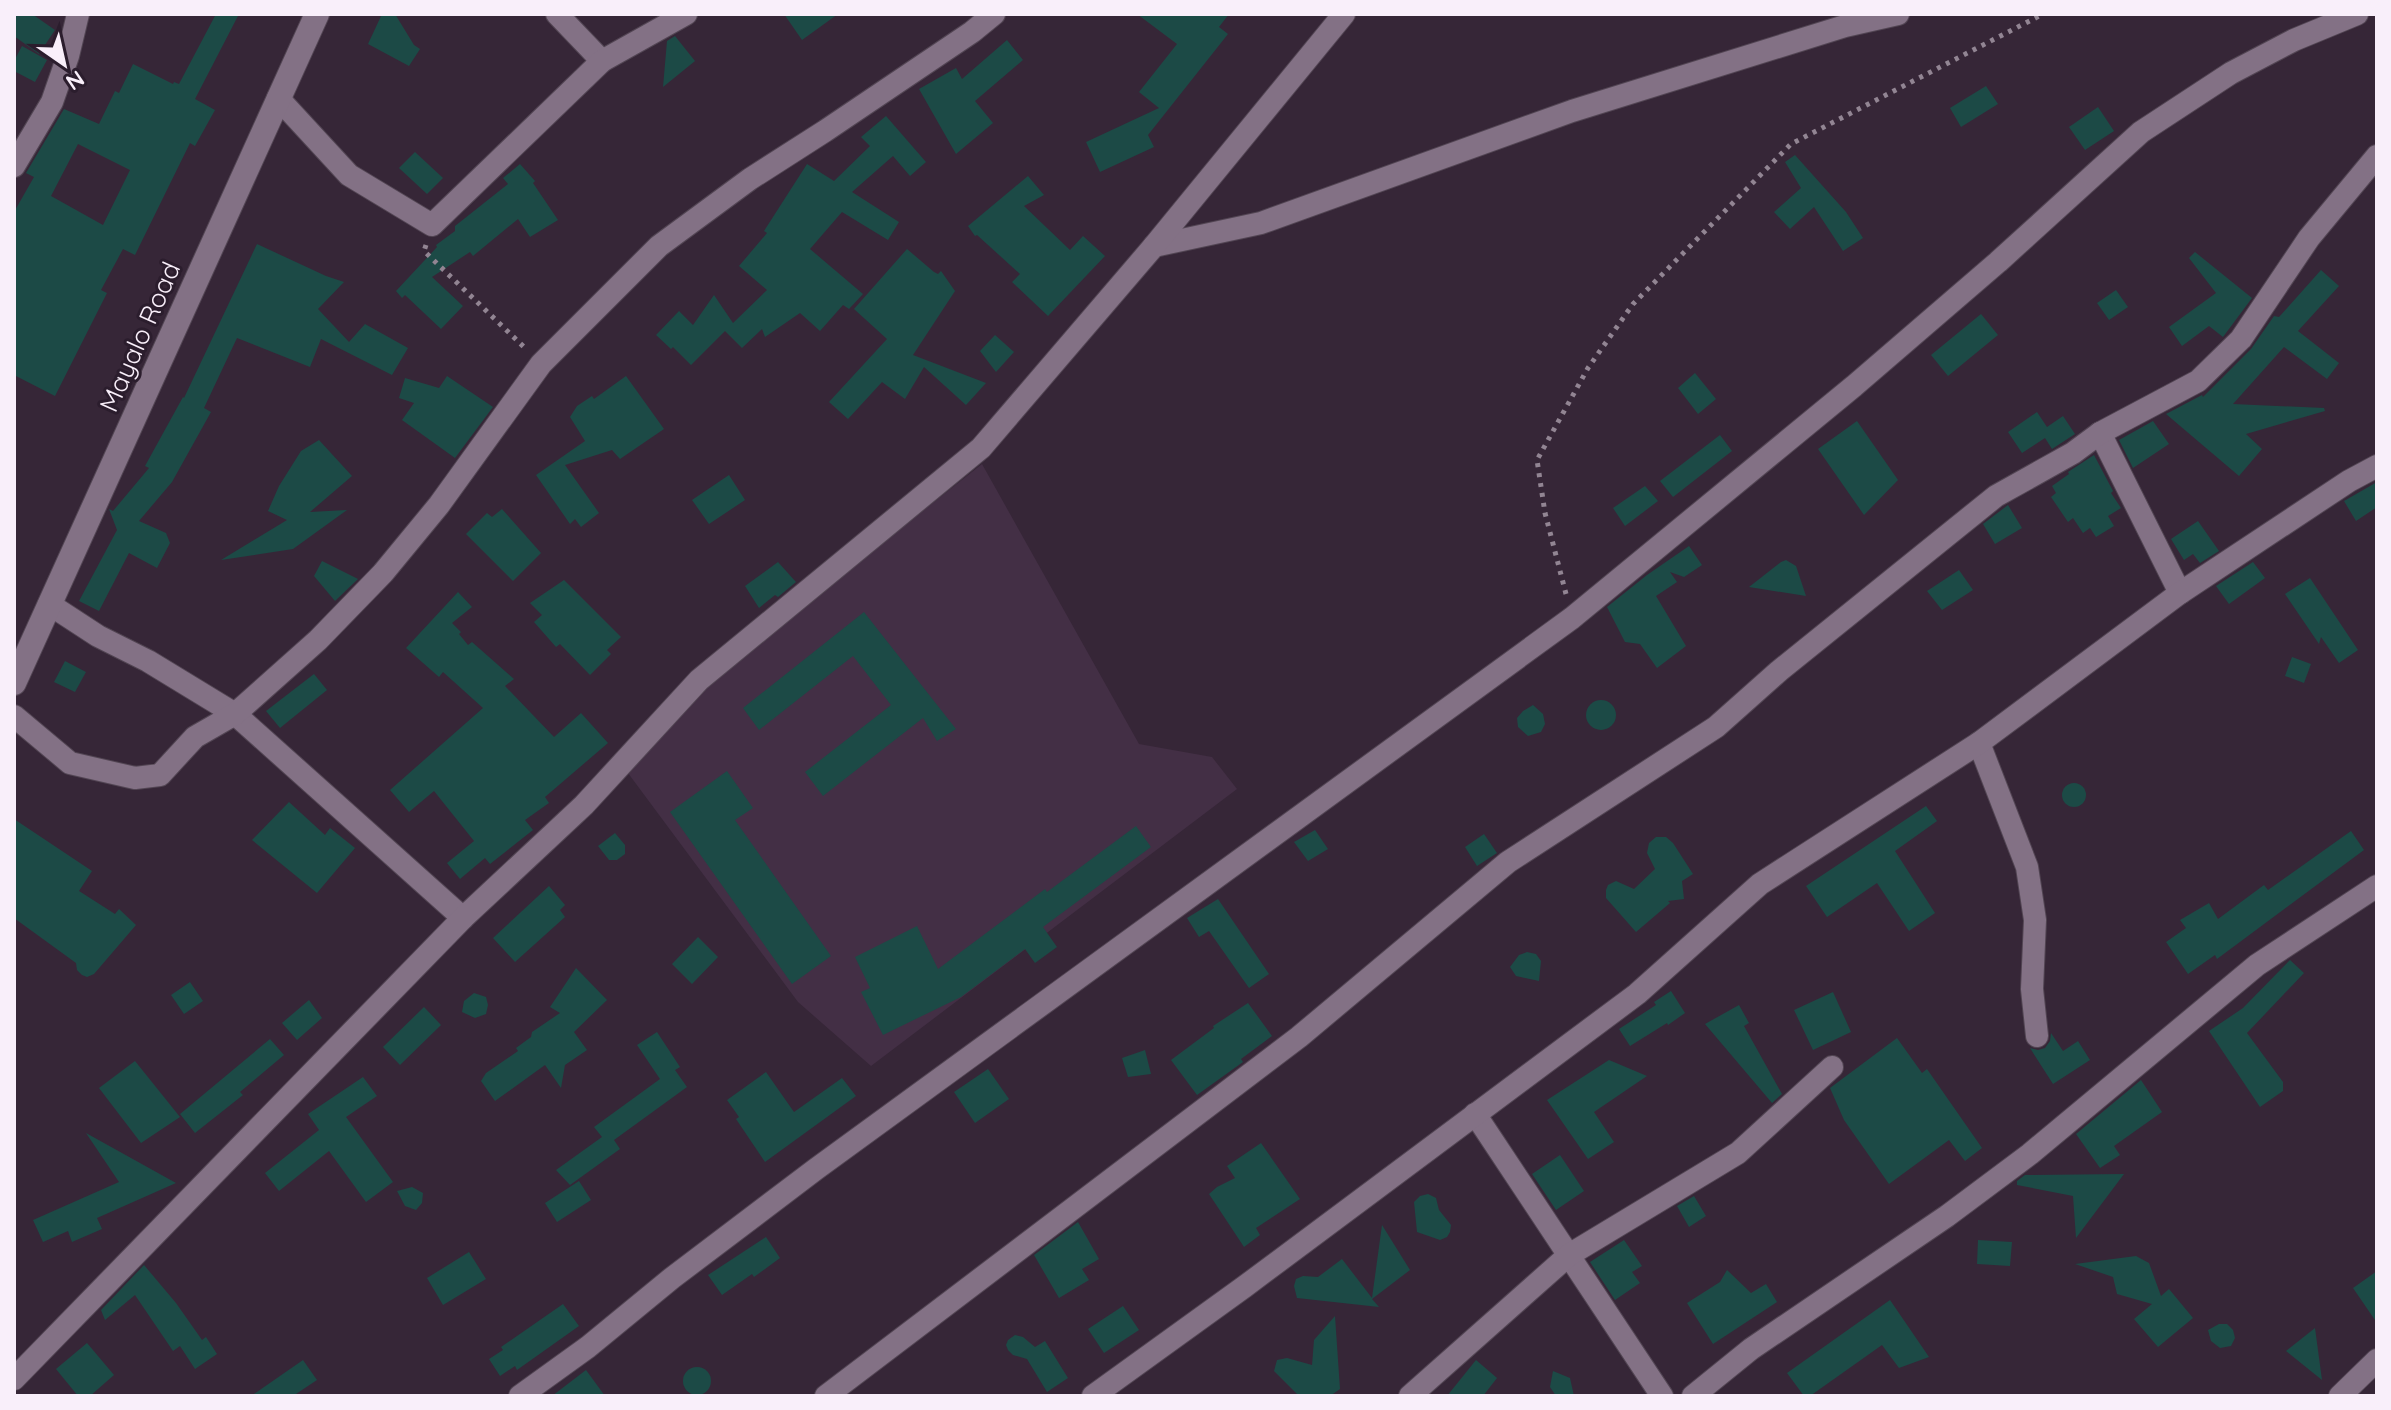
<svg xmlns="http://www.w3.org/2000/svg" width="2391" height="1410" font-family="Quicksand,sans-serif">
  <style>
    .built { fill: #432f45 }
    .building { fill: #1c4a46; fill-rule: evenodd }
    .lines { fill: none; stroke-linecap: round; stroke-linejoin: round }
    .street-casing { stroke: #524553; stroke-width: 24 }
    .secondary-casing { stroke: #524553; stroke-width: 26 }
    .path { stroke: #928593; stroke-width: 5; stroke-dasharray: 4 6; stroke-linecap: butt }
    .street { stroke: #837185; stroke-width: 22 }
    .secondary { stroke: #837185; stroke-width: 24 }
    .labels { text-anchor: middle; stroke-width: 6; stroke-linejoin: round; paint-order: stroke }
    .street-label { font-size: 26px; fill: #f9effa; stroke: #2b1d2d }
  </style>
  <rect width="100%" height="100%" fill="#362637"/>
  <polygon class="built" points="982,464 1139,744 1212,757 1237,789 871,1066 798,1002 625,769 695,691"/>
  <g class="building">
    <polygon points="14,14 32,14 55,30 39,54 14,36"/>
    <path d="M216,14h23l-44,85 20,11 -20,36 -5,-3 -55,112 -12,-6 -22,41 6,3 -52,103 -41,-21v-163l20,-35 -8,-4 38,-64 35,15 16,-33 4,2 14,-29 40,20 1,-2 5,2zM78,144l52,26 -27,55 -52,-29z"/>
    <polygon points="382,14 395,14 414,45 420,49 409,66 368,44"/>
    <polygon points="784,14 838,14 802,40"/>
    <polygon points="1137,14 1229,14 1219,27 1228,34 1148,135 1154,147 1100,172 1086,142 1159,108 1139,92 1177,44"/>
    <polygon points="675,36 695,61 663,87 667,41"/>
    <polygon points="1007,40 1023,60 975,101 993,123 956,154 919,89 956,68 962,79"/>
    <polygon points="22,46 47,60 35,82 14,71 14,61"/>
    <polygon points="1986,86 1998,104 1961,127 1950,108"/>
    <polygon points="2098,107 2114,131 2085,150 2069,127"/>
    <polygon points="886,116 926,162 910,176 893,156 852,192 899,222 888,240 842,212 810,249 863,294 849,309 843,305 820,331 800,313 765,337 762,329 742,348 725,331 691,365 673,347 671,349 656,335 679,311 693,325 714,295 733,323 767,290 739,266 767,233 764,231 807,164 834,181 870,146 861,137"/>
    <polygon points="415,152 443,178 427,194 399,168"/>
    <polygon points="1795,155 1846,212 1863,238 1843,251 1814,207 1790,229 1774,212 1801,188 1785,162"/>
    <polygon points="520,164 535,181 533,183 558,220 530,237 518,219 473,256 470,252 432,277 463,306 441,329 405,295 402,298 396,291 437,247 436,245 455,231 455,226 508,184 503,178"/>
    <polygon points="1028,176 1044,195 1024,206 1070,250 1083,236 1105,256 1048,316 1012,282 1020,274 977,235 975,236 968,226"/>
    <polygon points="257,244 326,276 344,282 318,309 349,342 365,324 408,348 392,375 321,339 310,367 237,338 204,408 211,412 172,482 139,521 166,533 170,543 157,568 129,553 99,611 79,601 117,530 109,509 113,511 149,468 145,466 183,397 184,398"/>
    <polygon points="907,249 934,272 938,274 941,271 955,291 913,355 986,383 966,405 924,367 905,399 882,382 848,419 829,402 887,339 854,309"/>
    <polygon points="2195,252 2252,298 2223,337 2209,326 2182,346 2169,327 2216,293 2189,258"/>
    <polygon points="2321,270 2339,286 2298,331 2339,363 2327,379 2284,347 2233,404 2324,408 2325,411 2246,434 2262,449 2239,476 2166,414 2202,395 2203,397 2251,349 2274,316 2279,317"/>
    <polygon points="2116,290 2128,307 2109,320 2097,303"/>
    <polygon points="1981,314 1998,335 1948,376 1931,355"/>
    <polygon points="995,335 1014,352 996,372 980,351"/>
    <polygon points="1695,373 1716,399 1698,414 1678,388"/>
    <polygon points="447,376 493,407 455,458 402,420 414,403 399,398 405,378 439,388"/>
    <polygon points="626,376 664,429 620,459 612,450 565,465 599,513 581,527 575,519 570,524 536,475 585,441 570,417 577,406 592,396 594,399"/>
    <polygon points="2037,412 2047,427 2063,416 2075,434 2052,449 2045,438 2022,453 2008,432"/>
    <polygon points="1857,421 1898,480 1864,515 1818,449"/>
    <polygon points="2153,421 2169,444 2133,468 2119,440"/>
    <polygon points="1720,435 1732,451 1673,497 1660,481"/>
    <polygon points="319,440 352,476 310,512 347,510 293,549 221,560 287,520 268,511 279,486 301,451"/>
    <polygon points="2094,455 2113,491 2111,493 2121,508 2108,516 2114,526 2096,537 2090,528 2083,533 2073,518 2068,522 2051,497 2056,493 2052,486 2069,474 2068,472"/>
    <polygon points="729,475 745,500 709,524 692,500"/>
    <polygon points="2377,482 2377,507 2356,521 2344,501"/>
    <polygon points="1645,486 1658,501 1625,526 1613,508"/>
    <polygon points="2008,505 2022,528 1995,544 1983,524"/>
    <polygon points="502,509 541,553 513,581 466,534 487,513 492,517"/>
    <polygon points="2198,521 2219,551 2200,563 2193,554 2184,560 2171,539"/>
    <polygon points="1689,546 1702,565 1684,577 1670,572 1677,582 1656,596 1686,646 1657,668 1640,644 1625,642 1607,607 1647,575"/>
    <polygon points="1786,560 1796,566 1806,596 1749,587 1781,562"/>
    <polygon points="322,561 358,579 335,601 314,576"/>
    <polygon points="778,562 796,582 778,597 775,595 759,608 745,586"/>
    <polygon points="2253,562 2265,578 2229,604 2216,586"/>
    <polygon points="1959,570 1973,590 1942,610 1927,591"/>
    <polygon points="2310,578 2358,650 2339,663 2321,637 2319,644 2285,594"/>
    <polygon points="564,580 621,637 607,650 611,654 590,675 560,644 556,647 534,622 542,615 530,603"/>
    <polygon points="458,592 472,607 452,623 461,632 459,634 468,645 472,642 514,679 505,686 554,737 581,713 608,743 545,797 549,803 525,820 533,830 490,864 485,858 460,879 447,863 474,841 434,791 409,812 390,790 483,708 443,672 439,677 406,648"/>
    <polygon points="864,612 956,729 937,741 923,718 823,796 805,772 891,705 853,656 759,730 743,708"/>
    <polygon points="2292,657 2311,664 2304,683 2285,676"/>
    <polygon points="65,661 86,672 75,692 54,682"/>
    <polygon points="314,674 327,690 280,728 266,711"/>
    <circle cx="1601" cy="715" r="15"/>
    <polygon points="1533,705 1543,714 1545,724 1541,732 1528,736 1518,727 1517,718 1523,711"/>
    <polygon points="727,771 753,808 735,820 831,956 792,984 670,812"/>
    <circle cx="2074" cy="795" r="12"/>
    <polygon points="289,802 325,835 330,828 355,848 317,893 252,840"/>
    <polygon points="1926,806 1937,821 1895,851 1935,913 1909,931 1877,883 1827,917 1806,886"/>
    <polygon points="14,819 92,871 79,891 115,914 119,909 136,925 94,974 87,977 82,975 77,970 76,963 14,918"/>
    <polygon points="1136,826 1151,847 1043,927 1057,947 1035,963 1025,949 961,997 883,1035 861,992 870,988 855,957 917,926 938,969 1045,889 1047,892"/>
    <polygon points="1315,830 1328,849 1308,861 1294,842"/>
    <polygon points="2351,831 2364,850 2217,959 2215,955 2188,974 2166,942 2186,928 2180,920 2209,903 2218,919 2264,885 2268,890"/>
    <polygon points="615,833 625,845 625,854 617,860 609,860 598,846"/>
    <polygon points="1484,834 1497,853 1477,866 1465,847"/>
    <polygon points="1656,837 1666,837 1673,843 1693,874 1682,881 1684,899 1668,901 1670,903 1636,932 1606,898 1606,890 1608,885 1616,881 1634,889 1655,869 1647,853 1649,843"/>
    <polygon points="549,886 565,905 560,910 565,917 515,962 493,938"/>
    <polygon points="1218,899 1269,974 1249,988 1209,931 1199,937 1187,918"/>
    <polygon points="698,937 718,957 692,984 672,964"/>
    <polygon points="1527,952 1536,954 1541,961 1539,981 1516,976 1510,967 1519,955"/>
    <polygon points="2290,960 2304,973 2247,1033 2283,1082 2283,1091 2260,1107 2209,1031 2243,1008"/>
    <polygon points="576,968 607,1000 574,1032 587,1050 565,1065 561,1088 545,1065 495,1101 481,1081 486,1073 518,1051 516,1048 531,1037 532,1032 560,1013 550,1007"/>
    <polygon points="190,982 203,1001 184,1014 171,995"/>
    <polygon points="1671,991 1685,1013 1668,1025 1667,1023 1630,1046 1619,1029 1656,1005 1654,1002"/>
    <polygon points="1833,992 1851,1032 1813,1050 1794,1010"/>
    <polygon points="474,993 486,997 488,1005 486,1014 475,1018 462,1012 464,1001"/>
    <polygon points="309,1000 322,1018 297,1040 282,1023"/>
    <polygon points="1248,1003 1272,1036 1241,1059 1243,1062 1197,1095 1171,1060 1214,1028 1213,1026"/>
    <polygon points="1739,1005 1749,1023 1744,1026 1782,1094 1772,1103 1705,1024"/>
    <polygon points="424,1007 441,1025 400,1065 383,1047"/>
    <polygon points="657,1032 680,1067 675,1070 687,1087 614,1140 620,1149 570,1185 556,1170 602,1137 594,1127 660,1079 637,1045"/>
    <polygon points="2051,1033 2063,1051 2078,1041 2090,1060 2053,1084 2030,1048 2038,1050 2045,1048 2050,1041"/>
    <polygon points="1897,1038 1922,1073 1927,1069 1982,1148 1965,1161 1949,1140 1889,1184 1844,1120 1830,1088"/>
    <polygon points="270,1039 284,1055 240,1092 243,1095 195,1133 180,1114"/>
    <polygon points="1145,1050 1151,1074 1128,1077 1122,1058"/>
    <polygon points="1609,1060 1647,1076 1594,1112 1614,1142 1588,1159 1547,1100"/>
    <polygon points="135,1061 180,1117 141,1143 99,1088"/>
    <polygon points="988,1069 1009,1099 975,1123 954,1092"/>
    <polygon points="766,1072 794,1112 842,1078 856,1096 765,1162 736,1119 739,1117 727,1100"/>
    <polygon points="363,1077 377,1096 346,1117 393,1182 366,1202 329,1151 279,1191 265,1173 319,1130 308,1114"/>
    <polygon points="2141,1080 2162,1112 2114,1146 2120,1155 2100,1168 2076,1134"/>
    <polygon points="86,1133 176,1183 97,1218 102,1229 72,1242 68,1231 43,1242 33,1220 119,1182"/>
    <polygon points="1261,1143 1300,1199 1256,1228 1260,1235 1244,1247 1209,1194 1217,1187 1235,1178 1227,1166"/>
    <polygon points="1560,1155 1584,1191 1556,1210 1532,1174"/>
    <polygon points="2124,1174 2076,1238 2073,1196 2017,1185 2017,1181 2025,1175"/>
    <polygon points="579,1181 591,1200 557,1222 545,1203"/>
    <polygon points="412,1187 423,1193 422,1203 416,1210 405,1206 397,1191"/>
    <polygon points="1428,1194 1436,1198 1439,1210 1451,1225 1450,1232 1447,1237 1440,1240 1417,1232 1414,1202 1420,1196"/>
    <polygon points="1694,1196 1706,1216 1689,1227 1677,1206"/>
    <polygon points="1078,1222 1099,1259 1082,1269 1089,1280 1059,1298 1034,1255"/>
    <polygon points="1382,1225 1410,1270 1372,1299 1379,1307 1297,1298 1294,1286 1296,1279 1303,1276 1318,1277 1342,1259 1372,1298"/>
    <polygon points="766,1237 780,1258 754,1277 752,1274 722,1295 708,1275"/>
    <polygon points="1624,1240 1642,1266 1632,1272 1640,1283 1615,1300 1590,1262"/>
    <polygon points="1978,1240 2012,1242 2010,1266 1977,1264"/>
    <polygon points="469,1252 486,1279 443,1305 427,1278"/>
    <polygon points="2136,1256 2149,1263 2161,1296 2169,1289 2193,1318 2158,1347 2134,1319 2152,1304 2117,1294 2113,1277 2075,1264"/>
    <polygon points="144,1265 176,1303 202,1340 206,1337 217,1354 195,1369 180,1346 173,1351 135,1295 105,1320 101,1310"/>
    <polygon points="1727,1270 1751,1293 1766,1284 1777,1302 1713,1344 1687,1303 1720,1282"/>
    <polygon points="2377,1271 2377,1323 2353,1288"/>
    <polygon points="1890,1300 1929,1357 1899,1368 1882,1345 1810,1396 1804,1396 1787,1373"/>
    <polygon points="563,1304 579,1326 517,1370 515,1366 500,1376 489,1359 503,1350 501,1347"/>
    <polygon points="1123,1306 1139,1330 1104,1353 1088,1329"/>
    <polygon points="1335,1316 1340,1389 1330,1396 1299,1396 1274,1371 1277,1360 1287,1358 1312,1365 1314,1340"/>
    <polygon points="2219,1324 2227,1324 2233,1330 2235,1338 2231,1346 2220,1348 2211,1341 2208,1330"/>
    <polygon points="2315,1328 2322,1380 2286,1351"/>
    <polygon points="1015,1335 1023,1337 1035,1347 1045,1341 1068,1378 1047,1392 1027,1359 1013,1355 1008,1350 1006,1345 1008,1340"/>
    <polygon points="87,1343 114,1375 90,1396 78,1396 56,1369"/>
    <polygon points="303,1360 317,1380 293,1396 251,1396"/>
    <polygon points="1476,1360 1497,1378 1483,1396 1447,1396"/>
    <circle cx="697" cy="1381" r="14"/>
    <polygon points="586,1370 605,1396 552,1396"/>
    <polygon points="1553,1371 1570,1378 1574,1396 1556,1396 1550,1387"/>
  </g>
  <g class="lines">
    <defs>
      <g id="street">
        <polyline points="557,14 602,61"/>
        <polyline points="278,98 349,175 432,225 602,61 686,14"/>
        <polyline points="14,166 52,102 68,56 78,14"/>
        <polyline points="1154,246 1261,223 1572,111 1845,26 1898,14"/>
        <polyline points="2100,433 2180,593"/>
        <polyline points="49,604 98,636 148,661 235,714 463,918"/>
        <polyline points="14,716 70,763 135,778 160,775 195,737 235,714 318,640 383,573 439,505 541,364 659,246 750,179 825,131 972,32 994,14"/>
        <polyline points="1979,743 2027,867 2035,920 2032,989 2037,1036"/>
        <polyline points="1475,1114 1662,1396"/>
        <polyline points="14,1379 463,918 584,805 699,680 981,448 1154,246 1344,14"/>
        <polyline points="520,1396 588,1347 672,1278 816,1169 1572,618 1854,386 1998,262 2141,132 2231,73 2294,40 2357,14"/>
        <polyline points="826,1396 1299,1037 1508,862 1716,727 1779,671 1996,496 2073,453 2100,433 2198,381 2241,339 2309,238 2377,156"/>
        <polyline points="1093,1396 1244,1287 1637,994 1760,884 1979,743 2180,593 2349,481 2377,466"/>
        <polyline points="1410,1396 1569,1255 1738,1153 1832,1067"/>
        <polyline points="1693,1396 1751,1349 1947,1216 2030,1154 2257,965 2377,886"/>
        <polyline points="2340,1396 2377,1360"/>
      </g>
      <polyline id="secondary" points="14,683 317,14"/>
    </defs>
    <use href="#street" class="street-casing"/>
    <use href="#secondary" class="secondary-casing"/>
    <g class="path">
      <polyline points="426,245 424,251 525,348"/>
      <polyline points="1566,594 1545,513 1537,460 1588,368 1633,304 1791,144 2043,14"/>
    </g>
    <use href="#street" class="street"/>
    <use href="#secondary" class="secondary"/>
  </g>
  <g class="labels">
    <g class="street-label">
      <text transform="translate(140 337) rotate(-66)" y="9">Mayalo Road</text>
    </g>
  </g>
  <rect width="2391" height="1410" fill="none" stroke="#f9effa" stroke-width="32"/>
  <g transform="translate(64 64) rotate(146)" stroke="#2b1d2d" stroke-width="6" paint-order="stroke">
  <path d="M0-6L14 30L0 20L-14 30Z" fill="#f9effa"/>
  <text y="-12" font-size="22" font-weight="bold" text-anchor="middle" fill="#f9effa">N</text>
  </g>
</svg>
